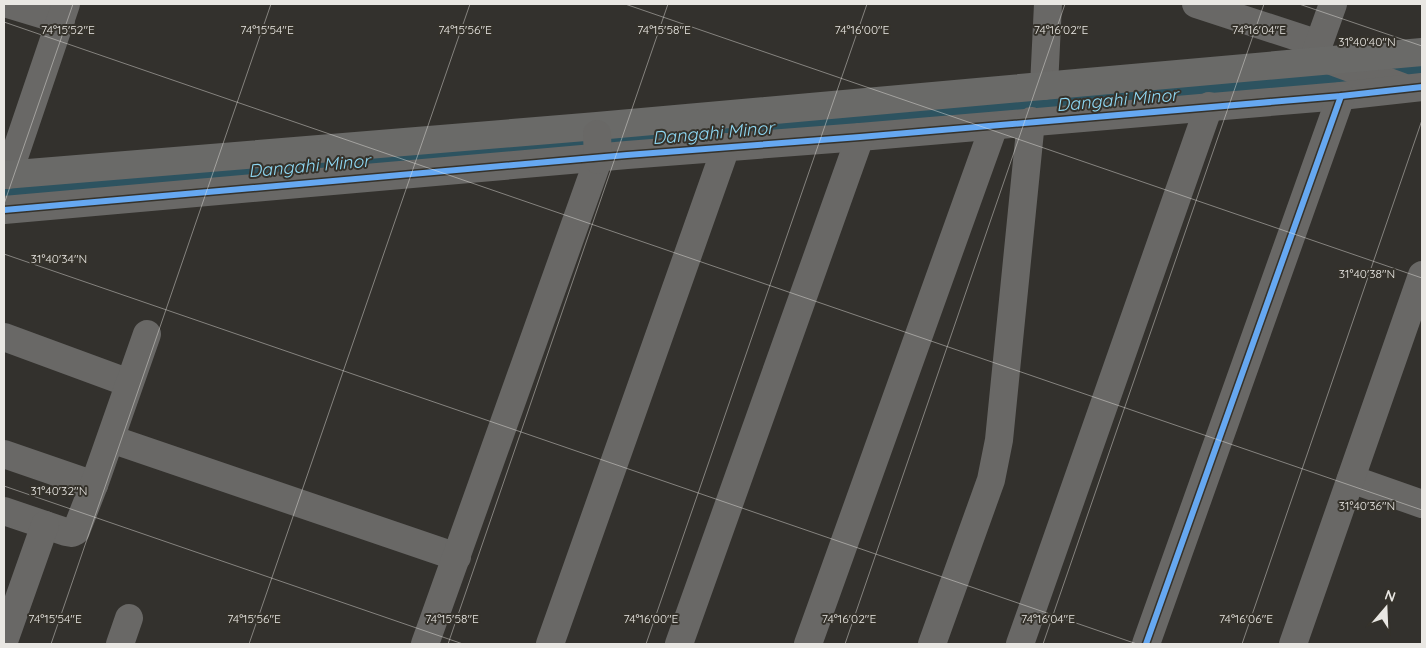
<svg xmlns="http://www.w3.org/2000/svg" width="1426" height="648" font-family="Quicksand,sans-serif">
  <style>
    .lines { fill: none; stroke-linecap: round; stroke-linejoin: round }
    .canal { stroke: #2d5360; stroke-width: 25 }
    .street { stroke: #696866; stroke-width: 28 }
    .secondary { stroke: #6a6a68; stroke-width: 28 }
    .street-bridge { stroke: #696866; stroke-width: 28 }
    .cycleway-casing { stroke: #35322b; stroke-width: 9 }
    .cycleway { stroke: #66a8f1; stroke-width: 6 }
    .ticks { fill: none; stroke: #e9e7e3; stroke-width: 1; stroke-opacity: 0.45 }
    .labels { text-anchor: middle; stroke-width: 4; stroke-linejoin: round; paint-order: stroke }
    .water-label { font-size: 18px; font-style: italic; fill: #8fd9f5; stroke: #35322b }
    .ticks-label { font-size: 12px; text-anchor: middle; fill: #e9e7e3; stroke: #35322b; stroke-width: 4; stroke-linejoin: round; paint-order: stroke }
  </style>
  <rect width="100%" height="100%" fill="#33312d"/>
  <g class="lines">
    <polyline class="canal" points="4,191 1269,88 1422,72"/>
    <g class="street">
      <polyline points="8,4 61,20"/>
      <polyline points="1196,4 1319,44"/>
      <polyline points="1313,60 1333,4"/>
      <polyline points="1329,60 1402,87"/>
      <polyline points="1044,86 1048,4"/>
      <polyline points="8,175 66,4"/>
      <polyline points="4,210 627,155 860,137 1341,96 1422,87"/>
      <polyline points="4,337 129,383"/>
      <polyline points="111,439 457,557"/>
      <polyline points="4,454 94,485"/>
      <polyline points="1351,479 1422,504"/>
      <polyline points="4,511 66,532 72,533 76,531 94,485 147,334"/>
      <polyline points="4,641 45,525"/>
      <polyline points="120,644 129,618"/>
      <polyline points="425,644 598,160"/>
      <polyline points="550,644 726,147"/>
      <polyline points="679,644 860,137"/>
      <polyline points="808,644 994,126"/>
      <polyline points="932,644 991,480 999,440 1031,121"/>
      <polyline points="1020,644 1209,106"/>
      <polyline points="1146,644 1341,96"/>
      <polyline points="1293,644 1422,275"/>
    </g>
    <polyline class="secondary" points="4,175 597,126 1422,52"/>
    <polyline class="street-bridge" points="597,134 598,160"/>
    <defs>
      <g id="cycleway">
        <polyline points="4,210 627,155 860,137 1341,96 1422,87"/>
        <polyline points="1146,644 1341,96"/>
      </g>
    </defs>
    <use href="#cycleway" class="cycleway-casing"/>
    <use href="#cycleway" class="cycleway"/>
  </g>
  <path class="ticks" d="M625,4l797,274M1299,4l123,42M4,22l1418,488M4,204l69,-200M4,254l1133,390M4,486l459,158M51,644l220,-640M249,644l221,-640M448,644l220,-640M646,644l221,-640M845,644l220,-640M1043,644l221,-640M1242,644l180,-524"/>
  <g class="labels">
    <g class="water-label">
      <text transform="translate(1117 100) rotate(-5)" y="6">Dangahi Minor</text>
      <text transform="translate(713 133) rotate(-5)" y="6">Dangahi Minor</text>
      <text transform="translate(309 166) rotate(-5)" y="6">Dangahi Minor</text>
    </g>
  </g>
  <g class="ticks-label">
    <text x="68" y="34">74°15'52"E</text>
    <text x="862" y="34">74°16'00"E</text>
    <text x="267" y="34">74°15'54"E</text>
    <text x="465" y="34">74°15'56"E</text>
    <text x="664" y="34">74°15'58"E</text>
    <text x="1061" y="34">74°16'02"E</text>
    <text x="1259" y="34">74°16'04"E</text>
    <text x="1367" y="46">31°40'40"N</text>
    <text x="59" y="263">31°40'34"N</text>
    <text x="1367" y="278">31°40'38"N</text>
    <text x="59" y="495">31°40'32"N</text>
    <text x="1367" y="510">31°40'36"N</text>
    <text x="55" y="623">74°15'54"E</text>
    <text x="254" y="623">74°15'56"E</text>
    <text x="452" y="623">74°15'58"E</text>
    <text x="651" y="623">74°16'00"E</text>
    <text x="849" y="623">74°16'02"E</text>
    <text x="1048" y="623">74°16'04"E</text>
    <text x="1246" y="623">74°16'06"E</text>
  </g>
  <rect width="1426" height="648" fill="none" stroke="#e9e7e3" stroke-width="10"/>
  <g transform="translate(1386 608) rotate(19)" stroke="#35322b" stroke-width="4" paint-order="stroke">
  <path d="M0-4L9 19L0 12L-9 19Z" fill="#e9e7e3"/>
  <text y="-8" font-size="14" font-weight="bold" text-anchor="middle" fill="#e9e7e3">N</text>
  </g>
</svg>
